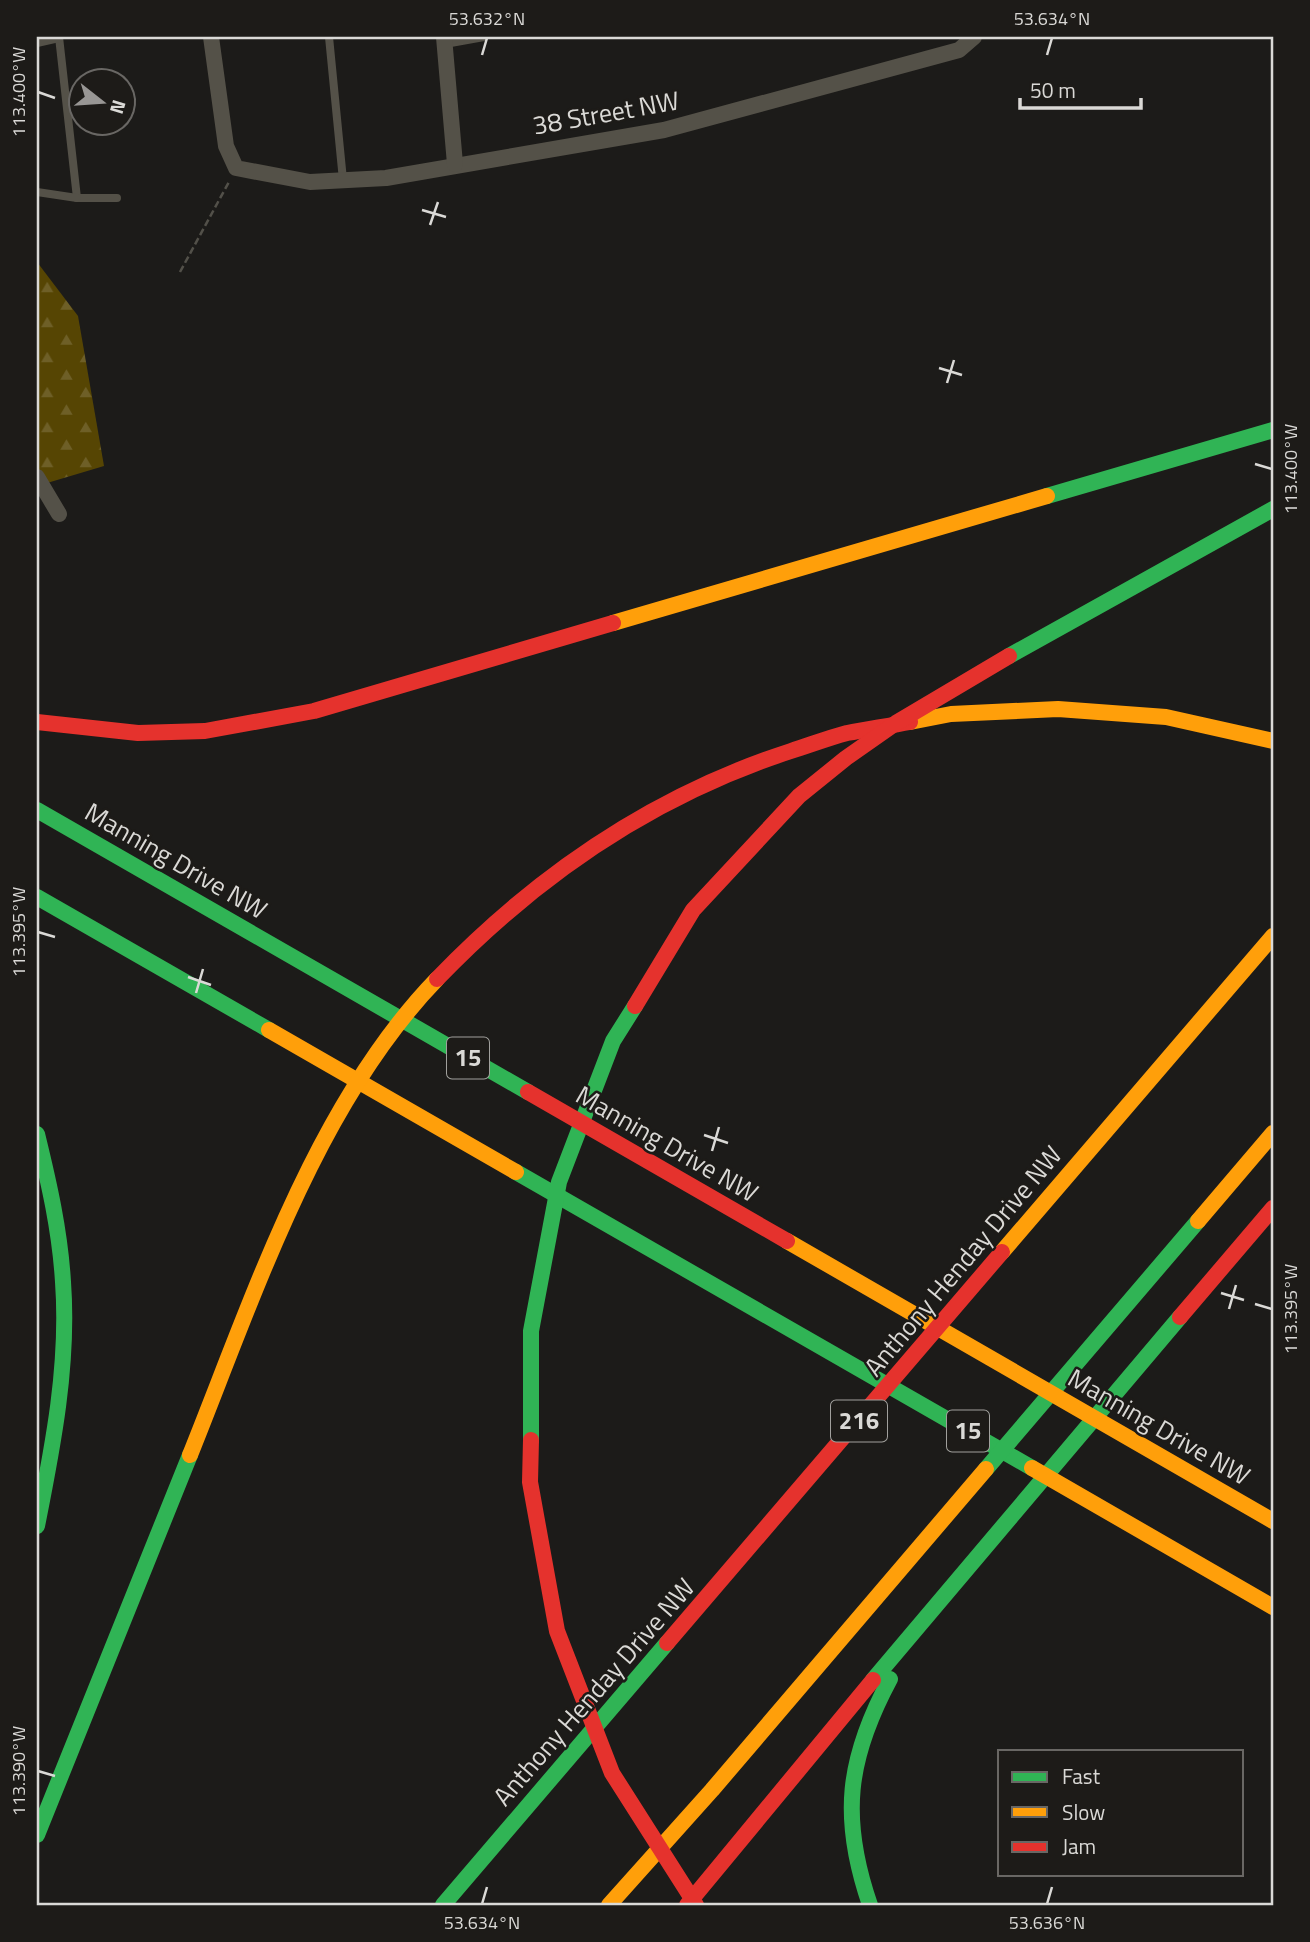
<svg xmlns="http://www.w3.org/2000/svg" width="1310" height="1942" font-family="'Titillium Web',sans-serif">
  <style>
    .forest { fill: url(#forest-firs) }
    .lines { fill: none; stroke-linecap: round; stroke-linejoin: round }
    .path { stroke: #525049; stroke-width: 2.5; stroke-dasharray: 7 3.5; stroke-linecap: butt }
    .lane { stroke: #545148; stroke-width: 8 }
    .street { stroke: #545148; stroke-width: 16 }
    .fast { stroke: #30b455; stroke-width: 16 }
    .slow { stroke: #ff9f0a; stroke-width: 16 }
    .jam { stroke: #e5322d; stroke-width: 16 }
    .ticks { fill: none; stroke: #dad9d6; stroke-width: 2.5 }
    .labels { text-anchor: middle; stroke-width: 5; stroke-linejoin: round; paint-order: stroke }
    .shield { fill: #1d1b18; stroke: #a1a09d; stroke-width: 2 }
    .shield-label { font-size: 24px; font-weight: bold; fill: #dad9d6 }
    .street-label { font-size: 26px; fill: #dad9d6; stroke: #1d1b18 }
    .neatline { fill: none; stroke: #dad9d6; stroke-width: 2.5 }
    .ticks-label { font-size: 18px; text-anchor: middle; fill: #dad9d6 }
  </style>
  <defs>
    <pattern id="forest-firs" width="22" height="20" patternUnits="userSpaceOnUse" patternTransform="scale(1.75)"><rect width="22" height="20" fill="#564503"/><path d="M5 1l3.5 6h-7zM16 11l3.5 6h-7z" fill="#6e5f27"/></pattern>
  </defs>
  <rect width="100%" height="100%" fill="#1c1b19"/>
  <polygon class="forest" points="37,262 78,316 104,466 37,486"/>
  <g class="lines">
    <polyline class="path" points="180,272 230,180"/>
    <g class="lane">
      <polyline points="59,37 77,198 117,198"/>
      <polyline points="329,37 343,180"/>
      <polyline points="37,43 59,38"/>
      <polyline points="445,44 484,37"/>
      <polyline points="37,192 77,198"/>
    </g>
    <g class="street">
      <polyline points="211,37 226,146 236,168 310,182 386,178 664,130 959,50 974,37"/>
      <polyline points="444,37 455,164"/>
      <polyline points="37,477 59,514"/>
    </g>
    <g class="fast">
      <polyline points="1047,496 1273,430"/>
      <polyline points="1009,656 1273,509"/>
      <polyline points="37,810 528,1092"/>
      <polyline points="37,897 269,1030"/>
      <path d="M37,1134c12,49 23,97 26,148 6,82 -10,164 -26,244"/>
      <polyline points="516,1172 1032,1468"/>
      <polyline points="531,1440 531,1331 559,1182 613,1041 635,1006"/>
      <polyline points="986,1469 1198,1221"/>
      <polyline points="873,1680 1180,1317"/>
      <polyline points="37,1835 190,1455"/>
      <polyline points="443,1905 667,1643"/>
      <path d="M870,1905c-30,-87 -23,-146 20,-226"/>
    </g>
    <g class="slow">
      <polyline points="613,623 1047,496"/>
      <polyline points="910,722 951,714 1058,709 1166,717 1273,741"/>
      <polyline points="269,1030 516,1172"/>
      <polyline points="1198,1221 1273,1133"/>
      <polyline points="787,1241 1273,1521"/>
      <polyline points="1002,1252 1273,936"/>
      <path d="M190,1455c64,-159 126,-351 247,-476"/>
      <polyline points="1032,1468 1273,1607"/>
      <polyline points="609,1905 712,1790 986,1469"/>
    </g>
    <g class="jam">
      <polyline points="37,722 138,733 205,731 314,711 613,623"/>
      <path d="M437,979c99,-103 218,-184 354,-228 19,-6 37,-13 56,-18 21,-4 42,-7 63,-11"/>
      <polyline points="635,1006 693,910 799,796 846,758 896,723 1009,656"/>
      <polyline points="528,1092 787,1241"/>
      <polyline points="1180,1317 1273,1208"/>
      <polyline points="531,1440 530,1482 557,1631 612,1773 696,1905"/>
      <polyline points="667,1643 1002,1252"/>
      <polyline points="687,1905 873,1680"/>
    </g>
  </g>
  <path class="ticks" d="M482,55l5,-17M1047,55l5,-17M38,92l17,6M422,210l24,7M430,225l8,-23M939,368l23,7M947,383l7,-23M1255,464l17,5M38,932l17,5M188,977l23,8M196,993l7,-24M704,1135l24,8M712,1151l7,-24M1221,1293l23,7M1255,1304l17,5M1229,1309l7,-24M38,1771l17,5M482,1904l5,-17M1047,1904l5,-17"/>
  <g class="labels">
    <g class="shield">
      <rect x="447" y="1037.5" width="42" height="41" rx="5"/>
      <rect x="831" y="1400.5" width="56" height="41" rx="5"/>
      <rect x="947" y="1410.5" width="42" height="41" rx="5"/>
    </g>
    <g class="shield-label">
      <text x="468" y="1066">15</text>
      <text x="859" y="1429">216</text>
      <text x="968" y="1439">15</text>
    </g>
    <g class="street-label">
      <text transform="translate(606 113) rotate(-10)" y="9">38 Street NW</text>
      <text transform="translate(176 861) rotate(30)" y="9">Manning Drive NW</text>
      <text transform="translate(667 1144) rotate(30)" y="9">Manning Drive NW</text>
      <text transform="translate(963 1261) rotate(-50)" y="9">Anthony Henday Drive NW</text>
      <text transform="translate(1159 1427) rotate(30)" y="9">Manning Drive NW</text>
      <text transform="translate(594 1692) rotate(-49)" y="9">Anthony Henday Drive NW</text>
    </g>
  </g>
  <rect width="1310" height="1942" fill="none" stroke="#1d1b18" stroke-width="77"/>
  <rect x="998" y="1750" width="245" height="126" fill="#1d1b18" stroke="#696764" stroke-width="2"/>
  <rect x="1012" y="1772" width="35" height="10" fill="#30b455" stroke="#696764" stroke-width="2"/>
  <text x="1062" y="1784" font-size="21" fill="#dad9d6">Fast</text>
  <rect x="1012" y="1807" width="35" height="10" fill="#ff9f0a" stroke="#696764" stroke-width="2"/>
  <text x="1062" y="1820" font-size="21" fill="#dad9d6">Slow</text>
  <rect x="1012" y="1842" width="35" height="10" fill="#e5322d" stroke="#696764" stroke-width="2"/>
  <text x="1062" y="1854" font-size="21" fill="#dad9d6">Jam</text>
  <g transform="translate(102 102) rotate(107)"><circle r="33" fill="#1d1b18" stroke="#696764" stroke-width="2"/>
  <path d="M0-5L12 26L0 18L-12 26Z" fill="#989694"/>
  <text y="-10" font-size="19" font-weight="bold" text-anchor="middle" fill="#dad9d6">N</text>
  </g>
  <path d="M1020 98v10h121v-10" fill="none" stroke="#dad9d6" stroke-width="3.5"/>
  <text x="1030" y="98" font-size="21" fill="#dad9d6" stroke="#1d1b18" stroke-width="5" paint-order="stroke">50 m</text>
  <rect x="38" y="38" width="1234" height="1866" class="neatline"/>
  <g class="ticks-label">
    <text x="487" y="25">53.632°N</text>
    <text x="1052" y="25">53.634°N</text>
    <text transform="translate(19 92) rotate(-90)" y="6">113.400°W</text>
    <text transform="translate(1291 469) rotate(-90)" y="6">113.400°W</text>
    <text transform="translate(19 932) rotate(-90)" y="6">113.395°W</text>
    <text transform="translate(1291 1309) rotate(-90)" y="6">113.395°W</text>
    <text transform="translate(19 1771) rotate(-90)" y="6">113.390°W</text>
    <text x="482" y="1929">53.634°N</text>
    <text x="1047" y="1929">53.636°N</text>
  </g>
</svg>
